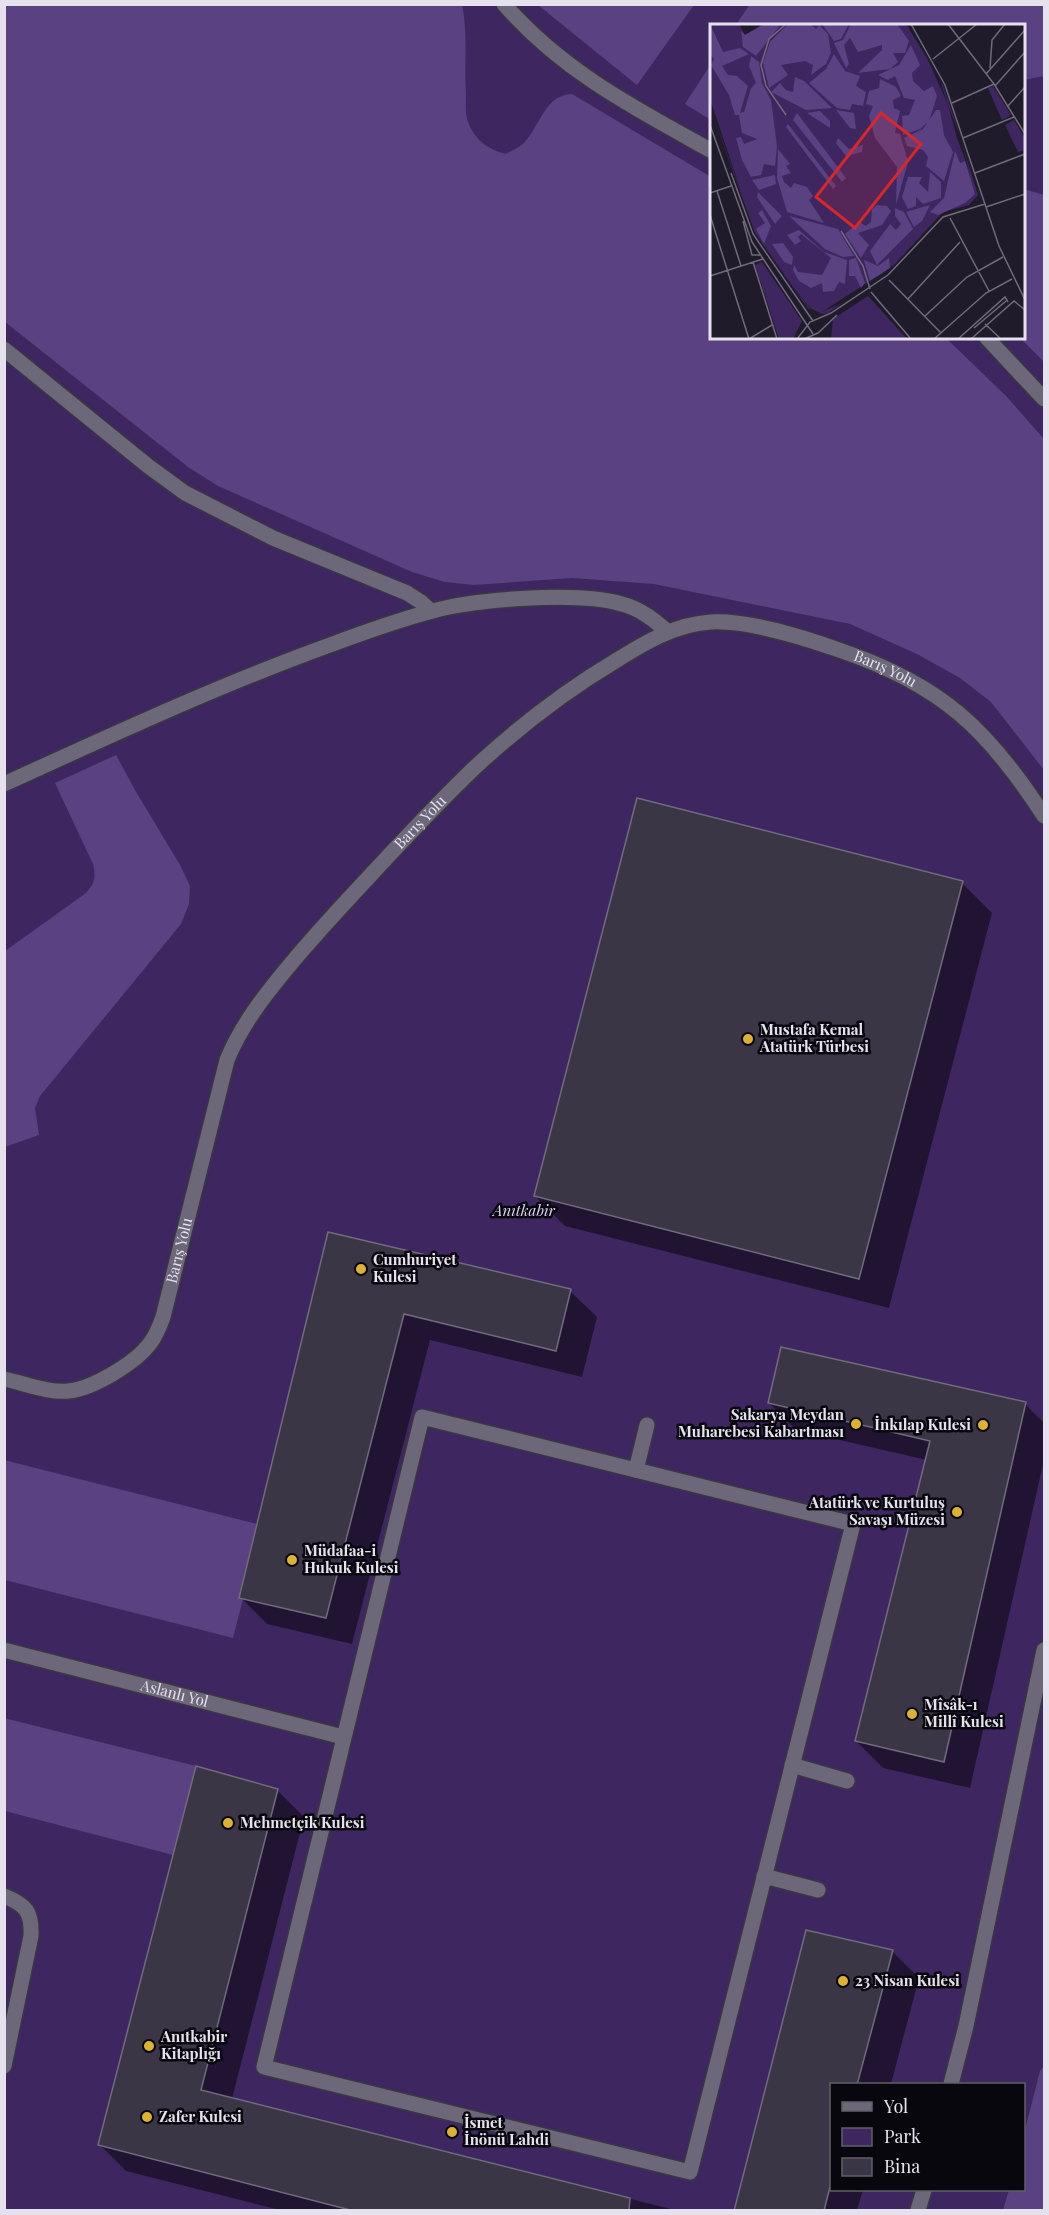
<svg xmlns="http://www.w3.org/2000/svg" width="1049" height="2215" font-family="'Playfair Display',serif">
  <style>
    .green { fill: #3e2761; fill-rule: evenodd }
    .forest { fill: #594182 }
    .shadow { fill: #0007 }
    .building { fill: #3b3646; stroke: #706b7d; stroke-width: 1.5 }
    .lines { fill: none; stroke-linecap: round; stroke-linejoin: round }
    .lane-casing { stroke: #3a3643; stroke-width: 18 }
    .street-casing { stroke: #3a3643; stroke-width: 18 }
    .lane { stroke: #6d677a; stroke-width: 15 }
    .street { stroke: #6d677a; stroke-width: 15 }
    .poi-dot { fill: #dcb233; stroke: #09070e; stroke-width: 2 }
    .labels { text-anchor: middle; stroke-width: 5; stroke-linejoin: round; paint-order: stroke }
    .street-label { font-size: 15px; fill: #e5e2ed; stroke: #09070e }
    .poi-label { font-size: 15px; font-weight: bold; fill: #e5e2ed; stroke: #09070e; text-anchor: start }
    .park-label { font-size: 15px; font-style: italic; fill: #dfd3fb; stroke: #09070e }
    .inset-road { fill: none; stroke: #6f6b79; stroke-width: 1.5 }
    .view { fill: #d62828; fill-opacity: 0.15; stroke: #d62828; stroke-width: 3 }
    .inset-edge { fill: none; stroke: #e5e2ed; stroke-width: 3 }
  </style>
  <rect width="100%" height="100%" fill="#201b2b"/>
  <path class="green" d="M5,5h1039v2205h-1039zM712,26h312v312h-312zM832,2084h192v106h-192z"/>
  <g class="forest">
    <polygon points="750,4 1044,5 1044,76 1024,80 1024,26 736,25"/>
    <path d="M4,5h458c6,26 2,61 4,89 0,9 -1,20 2,28 7,18 20,28 38,32 5,-3 12,-6 17,-10 17,-17 21,-49 49,-50l139,83 1,161h234l61,59 37,42v331l-53,-68 -31,-24 -43,-24 -67,-30 -196,-40 -82,-6 -98,7 -29,-3 -33,-10 -194,-86 -30,-19 -183,-145z"/>
    <polygon points="538,5 694,5 637,85"/>
    <polygon points="711,64 711,120 685,104"/>
    <polygon points="1024,189 1044,195 1044,362 1020,338 1024,338"/>
    <path d="M116,755l19,35 45,75 10,21 -1,18 -8,20 -141,172 -5,12 4,27 -34,12v-196l81,-58c9,-10 10,-16 7,-29l-38,-81z"/>
    <polygon points="4,1460 257,1524 239,1597 243,1599 233,1638 5,1580"/>
    <polygon points="4,1718 196,1766 173,1855 5,1811"/>
    <polygon points="1044,2066 1044,2210 1003,2210 1009,2190 1024,2190 1024,2134 1040,2071"/>
  </g>
  <g class="shadow">
    <polygon points="962,883 992,913 889,1308 565,1226 535,1196"/>
    <polygon points="329,1234 570,1291 597,1317 582,1377 430,1340 352,1644 267,1624 240,1597"/>
    <polygon points="769,1403 1025,1404 1044,1423 1044,1460 970,1788 883,1768 856,1741 927,1460 796,1430"/>
    <polygon points="277,1790 304,1817 232,2099 675,2210 280,2210 126,2171 100,2145"/>
    <polygon points="892,1951 919,1978 891,2084 832,2084 832,2190 863,2190 857,2210 736,2210"/>
  </g>
  <g class="building">
    <polygon points="637,798 963,881 859,1279 534,1196"/>
    <polygon points="328,1232 571,1289 556,1351 404,1314 326,1618 239,1598"/>
    <polygon points="781,1347 1026,1402 944,1762 855,1741 930,1441 768,1403"/>
    <polygon points="196,1766 278,1789 201,2090 630,2198 629,2211 354,2211 98,2145"/>
    <polygon points="806,1930 893,1950 857,2085 831,2085 831,2183 824,2211 734,2211"/>
  </g>
  <g class="lines">
    <defs>
      <g id="lane">
        <path d="M504,4c58,67 132,105 208,147"/>
        <polyline points="987,338 1044,399"/>
        <polyline points="4,349 148,466 185,493 273,538 407,593 421,602 431,611"/>
        <path d="M4,784c108,-49 215,-99 326,-139 32,-12 65,-24 99,-33 45,-13 148,-21 193,-8 19,5 32,16 46,28"/>
        <path id="s1" d="M4,1379c20,4 44,14 64,12 25,-2 69,-29 83,-49 6,-8 9,-17 12,-25l64,-257c15,-36 37,-64 62,-94 33,-40 69,-77 104,-115 30,-31 59,-63 91,-92 41,-37 86,-71 133,-99 29,-18 59,-36 94,-38 39,-2 94,16 131,29 99,34 146,78 202,165"/>
        <path d="M4,1896c23,9 28,17 27,40l-27,130"/>
        <polyline points="951,2084 966,2026 1044,1650"/>
        <polyline points="918,2210 924,2190"/>
      </g>
      <g id="street">
        <polygon points="422,1417 853,1524 690,2172 264,2067"/>
        <polyline points="636,1470 647,1425"/>
        <path id="s2" d="M4,1650l339,87"/>
        <polyline points="792,1765 847,1781"/>
        <polyline points="764,1876 818,1890"/>
      </g>
    </defs>
    <use href="#lane" class="lane-casing"/>
    <use href="#street" class="street-casing"/>
    <use href="#lane" class="lane"/>
    <use href="#street" class="street"/>
  </g>
  <g class="poi-dot">
    <circle cx="748" cy="1039" r="6"/>
    <circle cx="361" cy="1269" r="6"/>
    <circle cx="856" cy="1424" r="6"/>
    <circle cx="983" cy="1425" r="6"/>
    <circle cx="957" cy="1512" r="6"/>
    <circle cx="292" cy="1560" r="6"/>
    <circle cx="912" cy="1714" r="6"/>
    <circle cx="228" cy="1823" r="6"/>
    <circle cx="843" cy="1981" r="6"/>
    <circle cx="149" cy="2046" r="6"/>
    <circle cx="147" cy="2117" r="6"/>
    <circle cx="452" cy="2132" r="6"/>
  </g>
  <g class="labels">
    <g class="street-label">
      <text dy="5" stroke="none"><textPath href="#s1" startOffset="1304">Barış Yolu</textPath></text>
      <text dy="5" stroke="none"><textPath href="#s1" startOffset="764">Barış Yolu</textPath></text>
      <text dy="5" stroke="none"><textPath href="#s1" startOffset="260">Barış Yolu</textPath></text>
      <text dy="5" stroke="none"><textPath href="#s2" startOffset="176">Aslanlı Yol</textPath></text>
    </g>
    <g class="poi-label">
      <text x="760" y="1035">Mustafa Kemal<tspan x="760" dy="17">Atatürk Türbesi</tspan></text>
      <text x="373" y="1265">Cumhuriyet<tspan x="373" dy="17">Kulesi</tspan></text>
      <text x="844" y="1420" text-anchor="end">Sakarya Meydan<tspan x="844" dy="17">Muharebesi Kabartması</tspan></text>
      <text x="971" y="1430" text-anchor="end">İnkılap Kulesi</text>
      <text x="945" y="1508" text-anchor="end">Atatürk ve Kurtuluş<tspan x="945" dy="17">Savaşı Müzesi</tspan></text>
      <text x="304" y="1556">Müdafaa-i<tspan x="304" dy="17">Hukuk Kulesi</tspan></text>
      <text x="924" y="1710">Mîsâk-ı<tspan x="924" dy="17">Millî Kulesi</tspan></text>
      <text x="240" y="1828">Mehmetçik Kulesi</text>
      <text x="855" y="1986">23 Nisan Kulesi</text>
      <text x="161" y="2042">Anıtkabir<tspan x="161" dy="17">Kitaplığı</tspan></text>
      <text x="159" y="2122">Zafer Kulesi</text>
      <text x="464" y="2128">İsmet<tspan x="464" dy="17">İnönü Lahdi</tspan></text>
    </g>
    <g class="park-label">
      <text x="524" y="1216">Anıtkabir</text>
    </g>
  </g>
  <g transform="translate(710 24)">
    <rect width="315" height="315" fill="#201b2b"/>
    <path d="M0,0h29l6,11 19,-11h142l22,36 20,45 -7,-22 2,2 17,51 -12,-31 9,33 13,35 -10,-36 18,58 -9,10 -26,7 -49,53 -72,47 20,-9 -14,10 -6,1 -12,-6 -17,-22 19,26 -5,-5 -52,-74 -45,-126 32,87 -32,-95zM283,62l18,29 -9,5 -14,-32zM304,96l11,19v11l-7,2 -13,-27zM52,238l40,59 -9,18h-14l-24,-74zM158,272l39,43h-76l2,-20z" fill="#3e2761"/>
    <path d="M0,0l13,28 17,-4 9,6 -27,12 6,9 9,1 11,10 -8,27 4,-1 7,-24 5,-5 -7,-17 2,-10 8,6 3,21 9,17 6,46 -2,20 -11,-2 -3,11 -10,2 -9,-17 -6,-22 5,-1 3,7 13,-5 -15,-6 -3,-18h-4l-6,-20 -18,-30 3,-6 -4,-4zM54,0h17l-25,32 -13,-9 -2,-16 4,4zM78,0h22l6,5 3,-4 9,9 3,19 -5,11 -15,11 2,-10 -8,-4 -24,4 7,10 -19,13 -6,-25 7,-21zM112,0h27l-8,15 -7,2zM141,0h46l12,17 -4,12h-12l5,9 -8,7 -32,4 24,-23v-5l-24,7 -8,-14 -6,7 5,19 -3,4 -12,-25 9,-3zM201,21l9,20 -8,8 1,8 11,10 9,-5 4,10 -8,25 -9,8 -17,6 -1,-19 7,-1 6,-15 -11,-2 -9,-22 -7,4 -10,-5 21,-10zM124,30l11,17 15,5 -4,10 10,6 -3,14 -11,-2 -2,6 -13,-2 -28,-25 17,-14zM85,53l9,4 28,27 -26,2 -35,-18 9,-9 6,7 7,2zM170,55l16,8 5,9 -8,4 1,8 6,3 -5,22 5,1 8,28 -12,43 1,-38 -22,-29 -6,-22 4,-10 -7,-2 3,-13 10,-3zM126,86l18,3 2,16 -6,-1zM226,86h4l4,25 9,17 -9,29 -18,-15 2,-9 -5,-7 -16,-4 -3,-8 19,-9zM110,87l10,10v7l-23,-15zM87,89l49,65 -4,4 -49,-62zM78,100l48,62 -3,3 -47,-62zM128,114l11,11 14,-4 -1,7 -16,4 -10,-13zM68,125l12,15 -4,2 5,7 -9,3 2,6 7,6 3,-5 13,4 6,9 -4,4 15,23 -37,-11 -10,-34zM245,127l5,12 5,-2 10,33 -10,9 -27,12 -8,-3 14,-14zM220,148l11,10v16l-18,6 -7,-7v9l-8,3 -6,-12 6,-20h14l-3,6 9,9zM65,151l1,9 -17,6 -7,-10zM48,168l24,24 -7,8 -18,-27zM167,181l10,1 4,5 -9,14 -24,8 11,12 -8,13 -16,-24 14,-12 7,4 5,-4 1,-13zM220,181l-8,16 -8,6 -8,-15zM185,184l9,4 9,17 -36,36 -7,-14 20,-27 6,6 5,-6 -6,-8zM52,186l9,16 -7,18 -8,-15 9,-6 -7,-10zM79,192l49,13 16,27 -11,1 -18,-8zM89,206l25,22 23,8 -2,24 -6,-2 -5,9 -11,1 -1,-9 -11,5 -12,-7 -6,-11 1,-5 4,7 24,3 9,-17 -30,-24 -3,3 3,4 -6,4 -8,-10zM73,219l10,14 -1,8 -8,-3 -12,-18zM146,234l9,25 -4,5 -6,-12h-6v-16zM179,234l1,10 -20,13 -6,-21 14,6z" fill="#594182"/>
    <path class="inset-road" d="M76,0l-17,15 -8,26 5,21 20,29M201,0l34,61 54,161 26,54M238,0l46,60 31,50M223,35l44,-35M280,44l2,-28 13,-16M276,50l39,-44M285,62l30,-34M242,79l42,-19M297,83l18,-20M0,101l42,117 61,92M253,114l51,-21M21,149l22,61 60,87M265,149l50,-19M7,167l24,75M0,169l21,-7M276,183l39,-13M0,191l39,124 23,-14M240,194l39,73M33,197l9,34h8M131,207l22,35 7,23M43,238l24,77M0,252l53,-17M179,256l52,53M161,268l40,47M198,275l52,-57M215,292l42,-39 36,-20M275,300l15,14M264,304l32,-27M87,315l13,-17 21,-9 57,-38 55,-58 42,-13M94,315l14,-6 19,-18M224,315l52,-46 26,-14M248,315l47,-42 3,5M261,315l43,-38 11,9"/>
    <path class="view" d="M171,89l40,31 -66,84 -39,-31z"/>
    <rect width="315" height="315" class="inset-edge"/>
  </g>
  <rect width="1049" height="2215" fill="none" stroke="#e5e2ed" stroke-width="12"/>
  <rect x="830" y="2083" width="195" height="108" fill="#09070e" stroke="#615f67" stroke-width="1.5"/>
  <rect x="842" y="2102" width="30" height="9" fill="#6d677a" stroke="#615f67" stroke-width="1.5"/>
  <text x="884" y="2113" font-size="18" fill="#e5e2ed">Yol</text>
  <rect x="842" y="2128" width="30" height="18" fill="#3e2761" stroke="#615f67" stroke-width="1.5"/>
  <text x="884" y="2143" font-size="18" fill="#e5e2ed">Park</text>
  <rect x="842" y="2158" width="30" height="18" fill="#3b3646" stroke="#615f67" stroke-width="1.5"/>
  <text x="884" y="2173" font-size="18" fill="#e5e2ed">Bina</text>
</svg>
